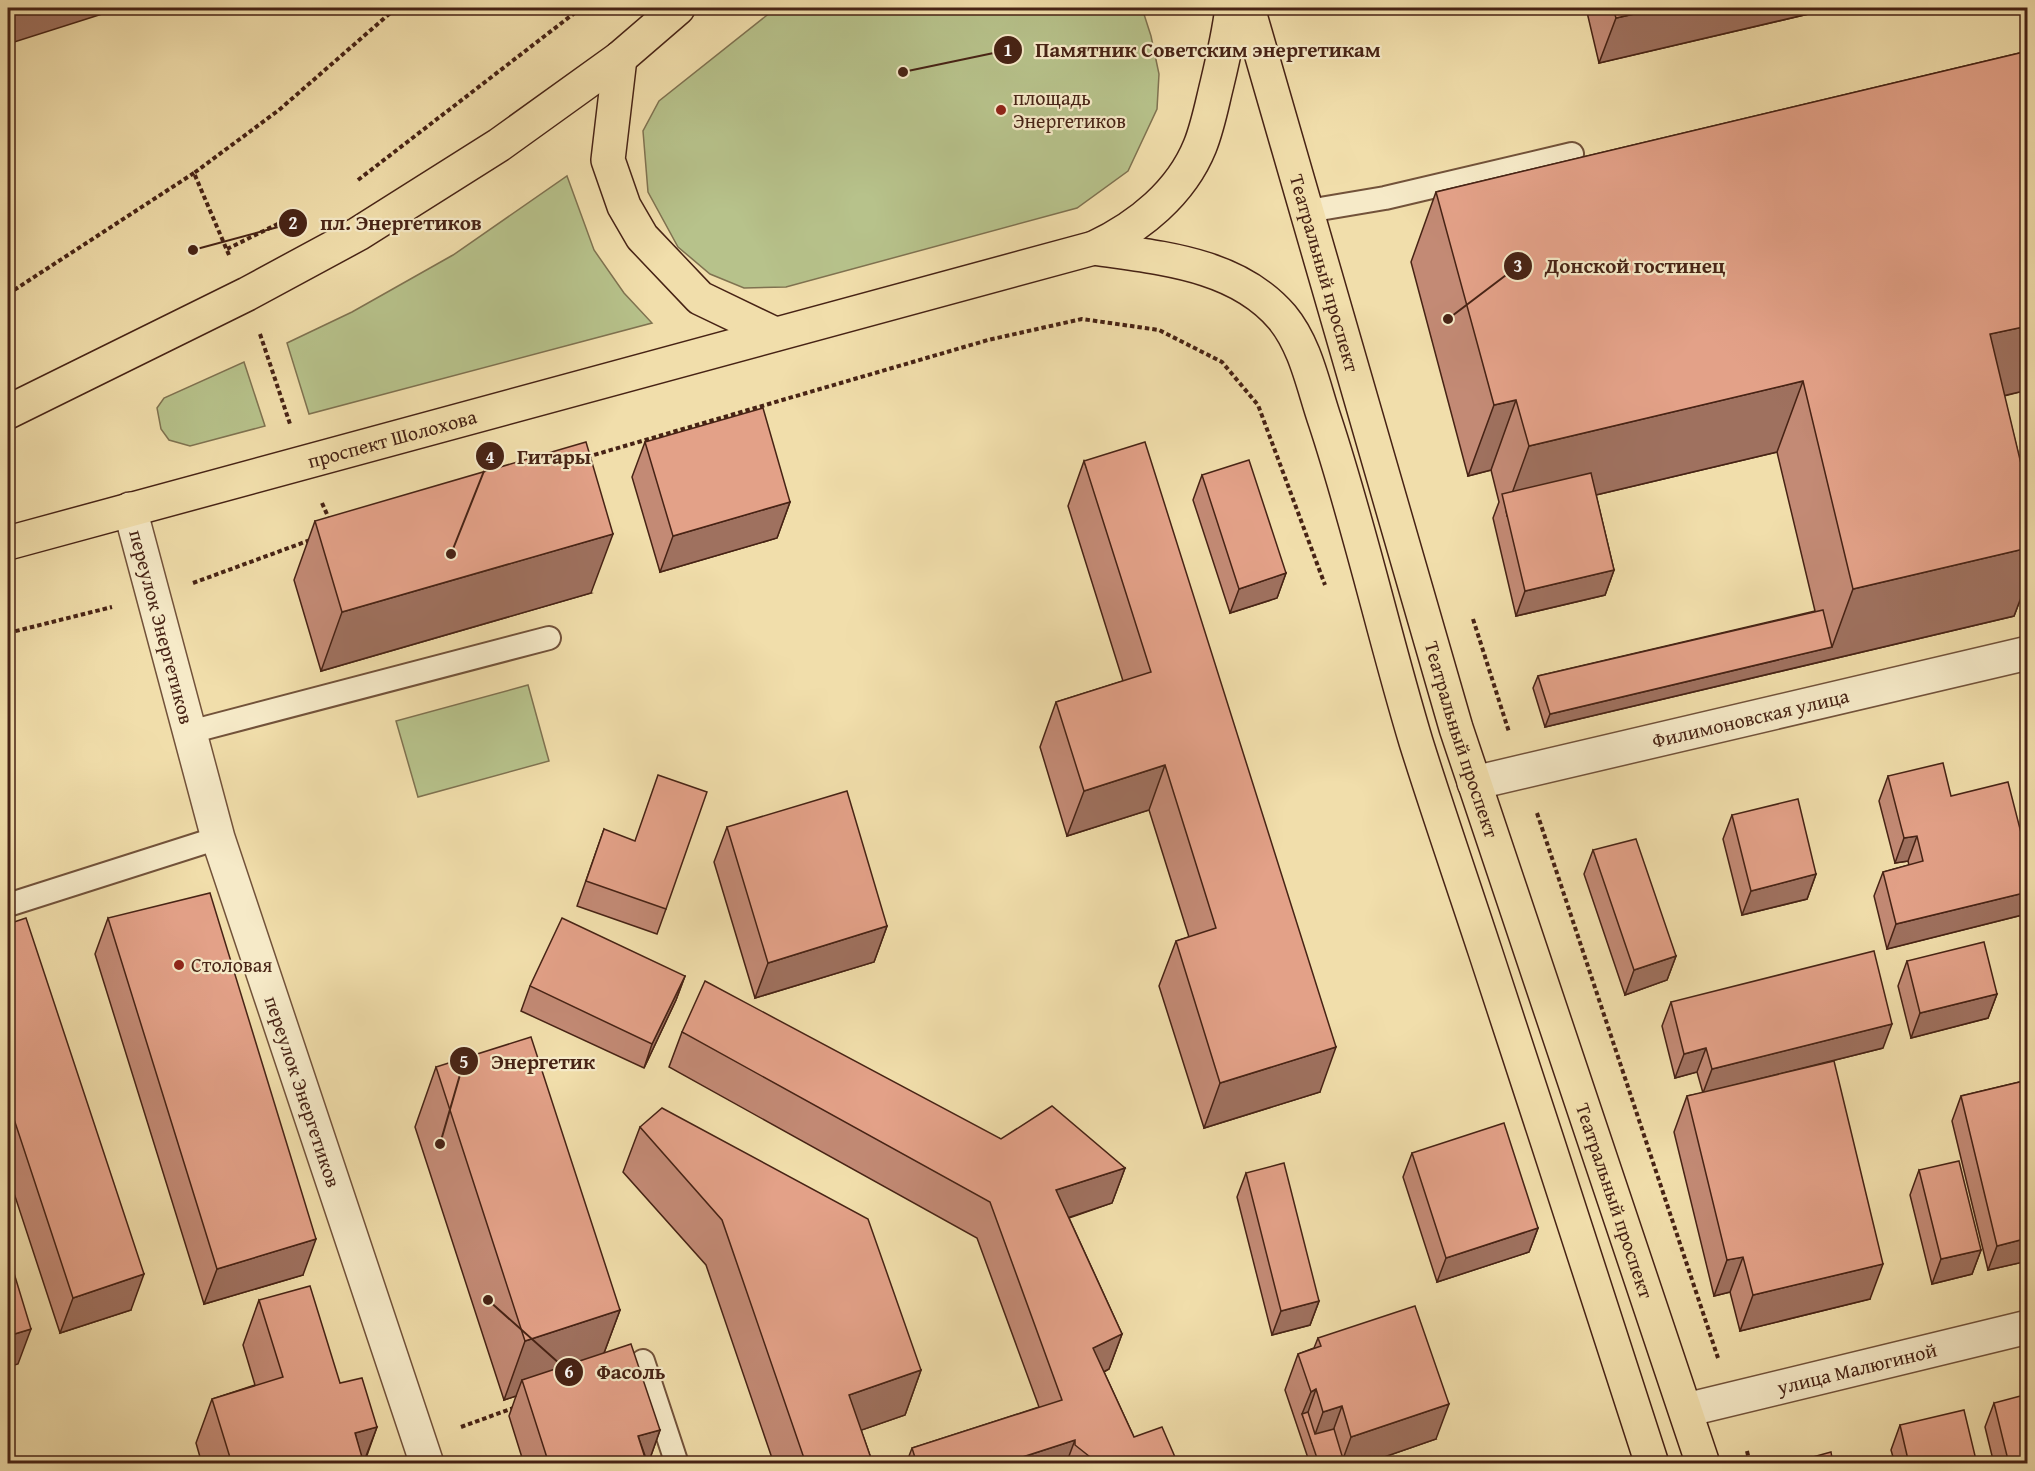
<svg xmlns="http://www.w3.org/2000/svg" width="2035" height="1471" font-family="'Gentium Book Plus',serif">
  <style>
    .green { fill: #b7c28b; stroke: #7f7250; stroke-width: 1.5 }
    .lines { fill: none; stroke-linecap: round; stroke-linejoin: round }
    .lane-casing { stroke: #72523a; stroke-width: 26 }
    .street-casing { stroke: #72523a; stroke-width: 36 }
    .primary-casing { stroke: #472315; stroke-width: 36 }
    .path { stroke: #472315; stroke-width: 4; stroke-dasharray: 4.5 3; stroke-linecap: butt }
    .lane { stroke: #f6eac8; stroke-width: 22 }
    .street { stroke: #f6eac8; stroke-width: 33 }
    .primary { stroke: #f1deab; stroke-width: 33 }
    .wall { fill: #c38a75; stroke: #472315; stroke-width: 1.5 }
    .shaded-wall { fill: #9f715f; stroke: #472315; stroke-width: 1.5 }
    .building { fill: #e3a188; stroke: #472315; stroke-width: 1.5 }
    .poi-dot { fill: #8f2418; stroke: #f6eac8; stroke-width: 2 }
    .labels { text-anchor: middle; stroke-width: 4.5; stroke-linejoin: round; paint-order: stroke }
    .poi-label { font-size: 20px; fill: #472315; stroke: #f6eac8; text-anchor: start }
    .street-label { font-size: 20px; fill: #472315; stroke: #f6eac8 }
    .leader { fill: none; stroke: #472315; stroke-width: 2 }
    .callout-dot { fill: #472315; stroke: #f6eac8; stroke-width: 2 }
    .mark-label { font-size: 18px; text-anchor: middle; font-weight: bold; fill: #fff }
    .callout-label { font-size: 21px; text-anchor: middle; font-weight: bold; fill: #472315; stroke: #f6eac8; stroke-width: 4.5; stroke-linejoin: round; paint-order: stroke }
  </style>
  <rect width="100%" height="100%" fill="#f1deab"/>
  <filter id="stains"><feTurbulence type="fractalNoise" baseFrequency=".00333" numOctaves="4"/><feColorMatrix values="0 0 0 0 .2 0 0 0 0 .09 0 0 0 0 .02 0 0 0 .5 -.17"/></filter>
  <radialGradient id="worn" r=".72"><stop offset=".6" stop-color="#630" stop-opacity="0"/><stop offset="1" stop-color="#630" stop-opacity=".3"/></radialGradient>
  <g class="green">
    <polygon points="776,8 1142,8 1151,36 1159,74 1157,109 1128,171 1077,208 786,287 744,288 710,274 678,247 648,192 643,131 659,101"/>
    <polygon points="567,176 594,250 624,293 652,323 309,414 287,343 352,312 453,255"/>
    <polygon points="244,362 265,426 190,446 169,440 161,429 157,408 164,398"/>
    <polygon points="528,685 549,761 418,797 396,721"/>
  </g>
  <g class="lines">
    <defs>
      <g id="lane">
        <polyline points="1308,211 1385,198 1572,154"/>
        <polyline points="190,732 549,638"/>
        <polyline points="8,905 218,838"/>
        <polyline points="643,1361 677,1464"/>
      </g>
      <g id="street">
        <path id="s1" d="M130,509l88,329 209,626"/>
        <path id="s2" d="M1474,783l554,-130"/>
        <path id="s3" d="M1686,1410l342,-83"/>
      </g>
      <g id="primary">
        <path id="s4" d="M1248,8l208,720 247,736"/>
        <polyline points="620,58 608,160 624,206 642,237 700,298 775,334"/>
        <path d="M1094,248c65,10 142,15 188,69 24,29 31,69 43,104 35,106 59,215 91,321 22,70 46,139 69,209 56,171 112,341 167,513"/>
        <polyline points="8,412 247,294 358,234 499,145 620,58 678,8"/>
        <path id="s5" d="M8,543l1086,-295c45,-21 87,-55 106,-102 8,-20 12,-42 17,-62 6,-25 12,-51 15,-76"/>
      </g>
    </defs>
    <use href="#lane" class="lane-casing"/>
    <use href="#street" class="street-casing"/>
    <use href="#primary" class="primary-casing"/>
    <g class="path">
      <polyline points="358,180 581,8"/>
      <polyline points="227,249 300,213"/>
      <polyline points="229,255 194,173 279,110 396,8"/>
      <polyline points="8,294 194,173"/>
      <polyline points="260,334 290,424"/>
      <polyline points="587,457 988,340 1082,319 1159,330 1222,362 1258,405 1325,585"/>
      <polyline points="322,503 330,521"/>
      <polyline points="193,583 313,539"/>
      <polyline points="1473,619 1509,732"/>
      <polyline points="8,633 112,607"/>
      <polyline points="1537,813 1718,1358"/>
      <polyline points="461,1427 516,1407"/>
      <polyline points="1747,1451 1750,1464"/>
    </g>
    <use href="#lane" class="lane"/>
    <use href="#street" class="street"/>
    <use href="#primary" class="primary"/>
  </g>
  <g class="wall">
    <polygon points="1586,8 1834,8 1599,63"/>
    <polygon points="2028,51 2028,390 2004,396 2028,493 2028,579 2014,616 1545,727 1533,688 1538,676 1815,611 1777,452 1596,495 1614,570 1605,595 1516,616 1493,518 1499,502 1491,470 1468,476 1411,262 1436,192"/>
    <polygon points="645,442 790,502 777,538 660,572 632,477"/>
    <polygon points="1084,461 1320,1092 1204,1128 1159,986 1176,941 1189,937 1149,810 1067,836 1040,747 1056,702 1123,681 1068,506"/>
    <polygon points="1202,475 1286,573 1277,598 1230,613 1193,500"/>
    <polygon points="315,521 591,593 321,671 294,580"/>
    <polygon points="1888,776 2028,860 2028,910 2026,914 1887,949 1874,896 1883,872 1909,865 1908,861 1895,863 1879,801"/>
    <polygon points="1732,815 1816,874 1807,899 1742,915 1723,839"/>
    <polygon points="727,827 887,926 874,962 755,998 714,862"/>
    <polygon points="604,829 666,909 657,934 577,906"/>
    <polygon points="1593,850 1676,956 1667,980 1625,995 1584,874"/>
    <polygon points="108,918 303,1275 204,1304 95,954"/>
    <polygon points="8,924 131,1310 60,1333 8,1175"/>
    <polygon points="1907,961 1997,994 1988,1018 1911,1038 1898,986"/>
    <polygon points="685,976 676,1000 644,1068 521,1011 530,986"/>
    <polygon points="1671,1002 1883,1048 1775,1075 1870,1299 1740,1331 1730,1292 1714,1296 1674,1132 1687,1096 1703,1093 1697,1072 1675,1078 1662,1026"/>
    <polygon points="682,1032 1001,1139 1125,1168 1112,1203 1069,1218 1122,1334 1109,1369 1104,1372 1134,1437 1178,1464 906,1464 912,1448 1039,1407 977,1238 669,1067"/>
    <polygon points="436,1067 620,1310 604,1353 660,1430 648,1464 524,1464 509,1416 516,1396 504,1400 415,1127"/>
    <polygon points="2028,1080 2028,1261 1988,1270 1952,1121 1961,1096"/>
    <polygon points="640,1127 921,1370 905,1415 861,1430 873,1464 774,1464 706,1265 623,1172"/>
    <polygon points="1412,1153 1538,1228 1529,1252 1437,1282 1403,1177"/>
    <polygon points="1919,1170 1981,1250 1972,1274 1932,1284 1910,1195"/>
    <polygon points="1246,1173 1319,1301 1310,1325 1272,1335 1237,1197"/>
    <polygon points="259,1300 340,1383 377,1427 364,1464 202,1464 196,1443 212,1399 255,1385 243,1345"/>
    <polygon points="1318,1338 1436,1439 1364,1464 1310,1464 1285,1390 1298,1354 1314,1348"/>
    <polygon points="1994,1403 2028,1464 1994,1464 1985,1427"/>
    <polygon points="1900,1425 1977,1464 1895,1464 1891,1450"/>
  </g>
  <g class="shaded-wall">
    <polygon points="24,8 121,8 8,44 8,13"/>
    <polygon points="1661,8 1834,8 1599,63 1616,18"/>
    <polygon points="2028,326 2028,390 1964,405 1990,334"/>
    <polygon points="1803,381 1777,452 1507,516 1506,510 1529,446"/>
    <polygon points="1516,400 1491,470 1468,476 1494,405"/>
    <polygon points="790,502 777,538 660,572 673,536"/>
    <polygon points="613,534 591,593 321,671 342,612"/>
    <polygon points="2028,548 2028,579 2014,616 1545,727 1550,714 1832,647 1853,589"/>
    <polygon points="1614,570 1605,595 1516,616 1525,591"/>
    <polygon points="1286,573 1277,598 1230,613 1239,589"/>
    <polygon points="1165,765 1149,810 1067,836 1084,791"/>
    <polygon points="1917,836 1908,861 1895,863 1904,838"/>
    <polygon points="1816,874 1807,899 1742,915 1751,891"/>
    <polygon points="2028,892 2028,910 2026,914 1887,949 1896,924"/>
    <polygon points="887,926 874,962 755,998 768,963"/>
    <polygon points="1676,956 1667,980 1625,995 1634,970"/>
    <polygon points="685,976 676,1000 644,1068 652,1044"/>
    <polygon points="1997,994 1988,1018 1911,1038 1920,1013"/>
    <polygon points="1892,1024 1883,1048 1703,1093 1712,1069"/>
    <polygon points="1336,1047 1320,1092 1204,1128 1220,1083"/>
    <polygon points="1706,1048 1697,1072 1675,1078 1684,1054"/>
    <polygon points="1125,1168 1112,1203 1043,1226 1056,1190"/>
    <polygon points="1538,1228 1529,1252 1437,1282 1446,1258"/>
    <polygon points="2028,1238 2028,1261 1988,1270 1997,1246"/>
    <polygon points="316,1239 303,1275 204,1304 217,1269"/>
    <polygon points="1981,1250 1972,1274 1932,1284 1941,1259"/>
    <polygon points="1743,1257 1730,1292 1714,1296 1727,1260"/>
    <polygon points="1883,1264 1870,1299 1740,1331 1753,1295"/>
    <polygon points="144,1274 131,1310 60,1333 73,1298"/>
    <polygon points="1319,1301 1310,1325 1272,1335 1281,1311"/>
    <polygon points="620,1310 598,1369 522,1380 516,1396 504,1400 525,1341"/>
    <polygon points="31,1329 18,1364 8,1367 8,1336"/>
    <polygon points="1122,1334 1109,1369 1080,1384 1093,1348"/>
    <polygon points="921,1370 905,1415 833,1440 849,1395"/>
    <polygon points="1316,1389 1305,1421 1302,1414 1311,1392"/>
    <polygon points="1449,1404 1436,1439 1364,1464 1330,1464 1343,1459 1351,1437"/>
    <polygon points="1342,1406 1329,1442 1312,1443 1323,1412"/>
    <polygon points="377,1427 363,1464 355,1433"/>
    <polygon points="660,1430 648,1464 638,1436"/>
    <polygon points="1075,1440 1066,1464 1001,1464"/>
  </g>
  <g class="building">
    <polygon points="8,8 24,8 8,13"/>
    <polygon points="1613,8 1661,8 1616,18"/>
    <polygon points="2028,51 2028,326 1990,334 2028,493 2028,548 1853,589 1803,381 1529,446 1516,400 1494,405 1436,192"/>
    <polygon points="763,408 790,502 673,536 645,442"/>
    <polygon points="586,442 613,534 342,612 315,521"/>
    <polygon points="1145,442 1336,1047 1220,1083 1176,941 1216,928 1165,765 1084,791 1056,702 1151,672 1084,461"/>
    <polygon points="1249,460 1286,573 1239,589 1202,475"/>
    <polygon points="1591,473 1614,570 1525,591 1502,494"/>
    <polygon points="1823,610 1832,647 1550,714 1538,676"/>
    <polygon points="1943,763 1951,796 2008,782 2028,860 2028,892 1896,924 1883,872 1923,861 1917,836 1904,838 1888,776"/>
    <polygon points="658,775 707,792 666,909 586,881 604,829 635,841"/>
    <polygon points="847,791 887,926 768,963 727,827"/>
    <polygon points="1798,799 1816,874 1751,891 1732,815"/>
    <polygon points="1636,839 1676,956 1634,970 1593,850"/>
    <polygon points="210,893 316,1239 217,1269 108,918"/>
    <polygon points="26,918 144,1274 73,1298 8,1101 8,924"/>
    <polygon points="562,918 685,976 652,1044 530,986"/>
    <polygon points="1984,942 1997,994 1920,1013 1907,961"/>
    <polygon points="1874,951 1892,1024 1712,1069 1706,1048 1684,1054 1671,1002"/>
    <polygon points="705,981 1001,1139 1052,1106 1125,1168 1056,1190 1122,1334 1093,1348 1134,1437 1162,1427 1178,1464 1099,1464 1075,1445 1075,1440 1001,1464 917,1464 912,1448 1062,1400 990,1202 682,1032"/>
    <polygon points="531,1037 620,1310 525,1341 436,1067"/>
    <polygon points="1834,1061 1883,1264 1753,1295 1743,1257 1727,1260 1687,1096"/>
    <polygon points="2028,1080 2028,1238 1997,1246 1961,1096"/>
    <polygon points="662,1108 868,1219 921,1370 849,1395 873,1464 806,1464 722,1220 640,1127"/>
    <polygon points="1504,1123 1538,1228 1446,1258 1412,1153"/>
    <polygon points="1959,1161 1981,1250 1941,1259 1919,1170"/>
    <polygon points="1284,1163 1319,1301 1281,1311 1246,1173"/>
    <polygon points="10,1260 31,1329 8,1336 8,1261"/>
    <polygon points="310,1286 340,1383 362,1378 377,1427 355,1433 364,1464 232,1464 212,1399 283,1377 259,1300"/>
    <polygon points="1415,1306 1449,1404 1351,1437 1342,1406 1323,1412 1316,1389 1311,1392 1298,1354 1321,1346 1318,1338"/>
    <polygon points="631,1344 660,1430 638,1436 647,1464 549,1464 522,1380"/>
    <polygon points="2028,1394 2028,1464 2009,1464 1994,1403"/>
    <polygon points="1964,1410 1977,1464 1909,1464 1900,1425"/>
    <polygon points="1308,1412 1315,1434 1334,1429 1343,1459 1330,1464 1319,1464 1302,1414"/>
    <polygon points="1831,1452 1833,1464 1791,1464 1791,1463"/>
  </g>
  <g class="poi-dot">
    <circle cx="1001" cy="110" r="6"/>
    <circle cx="179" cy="965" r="6"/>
  </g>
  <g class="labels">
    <g class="poi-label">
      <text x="1013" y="105">площадь<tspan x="1013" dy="23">Энергетиков</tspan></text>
      <text x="191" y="972">Столовая</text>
    </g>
    <g class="street-label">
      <text dy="7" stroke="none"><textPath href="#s4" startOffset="276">Театральный проспект</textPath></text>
      <text dy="7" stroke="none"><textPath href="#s5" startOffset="398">проспект Шолохова</textPath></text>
      <text dy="7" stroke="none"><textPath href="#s1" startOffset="122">переулок Энергетиков</textPath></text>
      <text dy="7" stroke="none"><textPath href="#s2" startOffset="284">Филимоновская улица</textPath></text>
      <text dy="7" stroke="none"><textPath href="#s4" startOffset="762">Театральный проспект</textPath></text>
      <text dy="7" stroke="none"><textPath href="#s1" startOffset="608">переулок Энергетиков</textPath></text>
      <text dy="7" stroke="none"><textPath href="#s4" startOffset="1248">Театральный проспект</textPath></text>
      <text dy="7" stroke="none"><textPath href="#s3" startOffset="176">улица Малюгиной</textPath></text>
    </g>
  </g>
  <path class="leader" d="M903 72L1008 50M193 250L293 223M1448 319L1518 266M451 554L490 456M440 1144L464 1061M488 1300L569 1372"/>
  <g class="callout-dot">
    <circle cx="903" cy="72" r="6"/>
    <circle cx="193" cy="250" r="6"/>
    <circle cx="1448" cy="319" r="6"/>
    <circle cx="451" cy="554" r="6"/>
    <circle cx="440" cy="1144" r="6"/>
    <circle cx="488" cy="1300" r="6"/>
    <circle cx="1008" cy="50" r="15"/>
    <circle cx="293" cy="223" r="15"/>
    <circle cx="1518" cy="266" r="15"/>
    <circle cx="490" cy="456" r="15"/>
    <circle cx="464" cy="1061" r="15"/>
    <circle cx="569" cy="1372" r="15"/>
  </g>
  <g class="mark-label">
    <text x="1008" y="56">1</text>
    <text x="293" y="229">2</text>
    <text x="1518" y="272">3</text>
    <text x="490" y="463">4</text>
    <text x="464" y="1068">5</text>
    <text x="569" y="1378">6</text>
  </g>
  <g class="callout-label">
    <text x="1208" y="57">Памятник Советским энергетикам</text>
    <text x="401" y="230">пл. Энергетиков</text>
    <text x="1635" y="273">Донской гостинец</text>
    <text x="554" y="464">Гитары</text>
    <text x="543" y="1069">Энергетик</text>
    <text x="631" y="1379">Фасоль</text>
  </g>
  <rect width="2035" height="1471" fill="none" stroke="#f1deab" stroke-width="30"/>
  <rect x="9" y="9" width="2017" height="1453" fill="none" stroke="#472315" stroke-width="3"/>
  <rect x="15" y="15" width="2005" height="1441" fill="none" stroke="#472315" stroke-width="1.5"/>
  <rect width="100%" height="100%" filter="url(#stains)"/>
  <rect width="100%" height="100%" fill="url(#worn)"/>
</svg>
